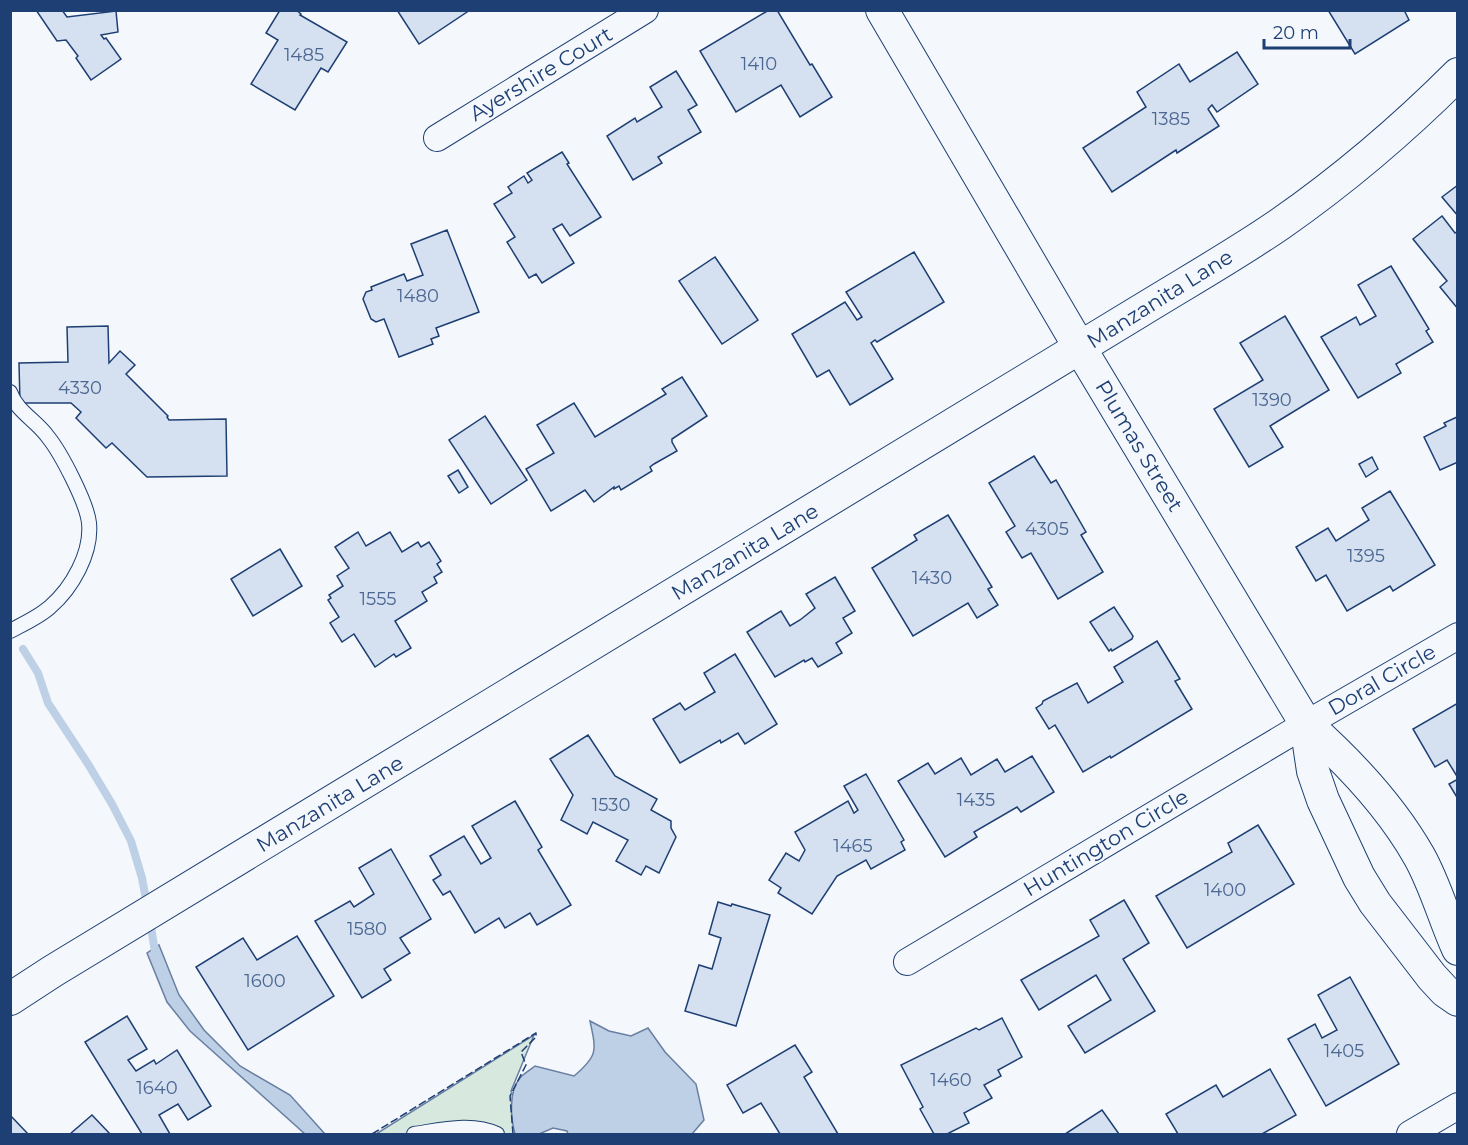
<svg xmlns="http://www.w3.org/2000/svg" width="1468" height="1145" font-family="Montserrat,sans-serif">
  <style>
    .green { fill: #d7e8df; stroke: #687fa3; stroke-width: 1.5 }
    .water { fill: #bed0e5; stroke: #687fa3; stroke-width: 1.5 }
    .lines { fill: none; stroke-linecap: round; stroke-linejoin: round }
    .stream { stroke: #bed0e5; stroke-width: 8 }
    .building { fill: #d5e0f0; stroke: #1d3f73; stroke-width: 1.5 }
    .service-casing { stroke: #1d3f73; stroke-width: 16 }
    .minor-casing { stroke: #1d3f73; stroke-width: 28 }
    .tertiary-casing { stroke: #1d3f73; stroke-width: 34 }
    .service { stroke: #f4f7fb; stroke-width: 14 }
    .minor { stroke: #f4f7fb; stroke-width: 26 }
    .tertiary { stroke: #f4f7fb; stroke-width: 32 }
    .fence { stroke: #1d3f73; stroke-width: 1.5; stroke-dasharray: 8 3; stroke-linecap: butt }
    .labels { text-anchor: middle; stroke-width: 4.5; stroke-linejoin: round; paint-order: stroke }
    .number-label { font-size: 18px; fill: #4b6792 }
    .street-label { font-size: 21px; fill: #1d3f73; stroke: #f4f7fb }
  </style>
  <rect width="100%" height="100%" fill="#f4f7fb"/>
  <polygon class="green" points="534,1035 511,1091 527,1126 539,1134 376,1134"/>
  <g class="water">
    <polygon points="159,945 179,995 204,1030 240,1066 290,1095 325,1134 305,1134 190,1031 167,1002 147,953"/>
    <path d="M590,1021l19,10 22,5 17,-8 17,24 31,32 8,36 -12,14h-124l-1,-3 -14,-3 -14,6h-24c-4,-15 -7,-42 5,-56 4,-5 10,-8 15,-12l39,10c25,-21 22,-26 16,-55z"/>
  </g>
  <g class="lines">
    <g class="stream">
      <polyline points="23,649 38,673 48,703 88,764 112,804 131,841 142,878 147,905"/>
      <polyline points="150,921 156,958"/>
    </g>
  </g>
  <g class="building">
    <polygon points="36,10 62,10 67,17 116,11 118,32 101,35 104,39 106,38 121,59 91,80 76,58 78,56 66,40 57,41"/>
    <polygon points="280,10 296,10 301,14 300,15 347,42 328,72 321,68 295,110 251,84 278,40 266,33"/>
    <polygon points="397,10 470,10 419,44"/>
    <polygon points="769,10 777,10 810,65 812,64 832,97 800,117 781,85 736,112 700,51"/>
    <polygon points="1328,10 1404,10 1409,20 1355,54"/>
    <polygon points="1237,52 1258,84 1217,112 1212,105 1208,109 1219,126 1177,153 1176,150 1112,192 1083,148 1146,107 1137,92 1179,64 1190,82"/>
    <polygon points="676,71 697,105 688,110 701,132 658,157 662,163 633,180 607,136 635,118 637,122 662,107 650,87"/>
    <polygon points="562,152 569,163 567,164 601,217 570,236 562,224 553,229 574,263 542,283 536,274 529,278 507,242 515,237 494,204 512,193 508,187 524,176 528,183 532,180 527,173"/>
    <polygon points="1458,185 1458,216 1442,197"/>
    <polygon points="1442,216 1455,233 1458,231 1458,309 1440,287 1447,281 1413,239"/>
    <polygon points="447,230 479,312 436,328 439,336 431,339 433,344 399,357 384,319 376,322 371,319 363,299 366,292 372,290 371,287 404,274 407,281 423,275 411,244"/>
    <polygon points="914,252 944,302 877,342 875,340 871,343 893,379 850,405 829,370 817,377 792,334 845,302 857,320 862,317 846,292"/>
    <polygon points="715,257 758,320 722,344 679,281"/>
    <polygon points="1391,266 1429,329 1426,331 1433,342 1396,364 1401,373 1358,398 1321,337 1356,317 1360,325 1376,316 1358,285"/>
    <polygon points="1285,316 1329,390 1270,426 1283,447 1249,467 1214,409 1263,380 1240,343"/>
    <polygon points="108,326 109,363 120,351 135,365 126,374 168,416 167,417 169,420 226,419 227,476 147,477 112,443 106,448 76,418 81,412 71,403 20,403 19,363 68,362 67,327"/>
    <polygon points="682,377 707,416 672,439 672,442 677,451 654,464 650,467 652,471 621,490 619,486 614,489 614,487 594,502 585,490 551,511 526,469 554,453 537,425 574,403 595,437 666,394 662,389"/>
    <polygon points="485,416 527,480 491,504 449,440"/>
    <polygon points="1457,417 1458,462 1440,470 1424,437 1446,426 1444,423"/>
    <polygon points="1034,456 1051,483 1056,480 1086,532 1081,535 1103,572 1058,599 1031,553 1022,558 1006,532 1015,526 989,483"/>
    <polygon points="1372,457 1378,469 1366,477 1359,464"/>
    <polygon points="458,470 468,487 459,493 448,476"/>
    <polygon points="1390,491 1435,565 1393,591 1390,586 1347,611 1326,575 1316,581 1296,547 1328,528 1336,541 1369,520 1362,508"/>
    <polygon points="948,515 992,587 988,589 998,605 977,618 968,603 913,636 872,568 917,540 914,535"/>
    <polygon points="358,532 366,546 390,532 402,552 418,542 421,547 429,542 441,561 437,564 442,572 434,577 437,583 422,592 427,601 395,621 411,648 396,657 394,654 375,667 354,634 342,642 330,623 339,617 328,600 331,598 329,595 343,586 337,576 349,568 335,547"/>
    <polygon points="280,549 302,586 253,616 231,579"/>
    <polygon points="835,577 855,611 843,618 852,633 836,643 842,653 818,667 812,658 805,662 804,660 775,677 747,632 781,611 790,626 800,620 815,608 806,594"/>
    <polygon points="1114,607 1133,636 1132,639 1112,651 1111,649 1109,651 1090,622"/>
    <polygon points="1157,641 1180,679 1175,681 1192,709 1111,758 1110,756 1083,772 1055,725 1049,729 1036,708 1042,704 1043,701 1077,683 1088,703 1123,682 1114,667"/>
    <polygon points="735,654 777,724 745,744 738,733 721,743 720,740 680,763 653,719 680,703 685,710 715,692 704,673"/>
    <polygon points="1458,703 1458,778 1447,760 1435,767 1413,729"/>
    <polygon points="588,735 615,776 657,799 651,810 671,821 671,828 676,837 659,873 646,866 641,875 616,861 628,840 593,822 587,834 561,820 573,795 550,759"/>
    <polygon points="1032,756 1054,792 1021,812 1017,807 974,832 977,837 945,857 898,781 928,763 935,774 961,758 971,775 997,759 1005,772"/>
    <polygon points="866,774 904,840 901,842 905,850 871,869 866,860 837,876 812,914 778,893 781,888 769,880 786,853 799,861 805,850 795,832 848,801 854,813 858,810 844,786"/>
    <polygon points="1458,779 1458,799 1449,784"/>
    <polygon points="515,801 542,847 538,850 571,905 537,925 530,913 505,928 499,918 475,933 450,891 443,895 433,880 441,875 430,856 464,836 481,864 491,858 472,826"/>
    <polygon points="1258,825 1294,884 1187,948 1156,896 1232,852 1228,843"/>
    <polygon points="391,849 431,919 400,938 410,953 384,969 391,980 362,998 315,921 350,901 354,907 374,894 359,868"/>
    <polygon points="1124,900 1149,943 1123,959 1155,1011 1085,1053 1068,1026 1111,1000 1096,975 1039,1010 1021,980 1099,936 1090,920"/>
    <polygon points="718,902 731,906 732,904 770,915 736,1026 685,1011 699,965 712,969 721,938 709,934"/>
    <polygon points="297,936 334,996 248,1050 196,967 243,938 257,960"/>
    <polygon points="1350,977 1399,1064 1326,1106 1288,1039 1315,1024 1322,1038 1337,1030 1318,995"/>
    <polygon points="127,1016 147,1049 128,1060 136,1071 154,1060 156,1064 177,1050 211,1106 188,1120 178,1104 159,1115 170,1134 142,1134 85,1042"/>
    <polygon points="1002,1018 1022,1057 998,1070 1001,1076 984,1085 992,1098 964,1113 969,1123 947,1134 934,1134 920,1109 923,1107 901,1065 976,1028 979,1030"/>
    <polygon points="795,1045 812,1072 804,1077 838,1134 780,1134 761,1103 743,1113 727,1085"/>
    <polygon points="1270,1069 1296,1115 1262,1134 1178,1134 1166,1114 1216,1085 1223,1097"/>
    <polygon points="1102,1110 1119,1134 1065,1134"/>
    <polygon points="10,1115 28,1134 10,1134"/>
    <polygon points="92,1115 110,1134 70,1134"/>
  </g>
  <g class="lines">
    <defs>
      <g id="service">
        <path d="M10,392c7,20 26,28 38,45 13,16 39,66 41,86 3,30 -17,65 -39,84 -11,10 -27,17 -40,24"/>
        <path d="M414,1134c27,-4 58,-12 83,0"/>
      </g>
      <g id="minor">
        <polyline points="437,138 645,10"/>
        <polyline points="907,962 1306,724 1458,636"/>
        <polyline points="1410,1134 1458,1106"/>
      </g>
      <g id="tertiary">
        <path d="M882,10l198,338 226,376c43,38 84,81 113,132 16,28 25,62 39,93"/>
        <polyline points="1306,724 1313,771 1323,800 1359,877 1375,903 1432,977 1445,991 1458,1000"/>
        <path d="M10,999l43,-28 1087,-660c47,-29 95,-56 140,-87 63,-44 123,-95 178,-150"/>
      </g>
    </defs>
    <use href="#service" class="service-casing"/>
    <use href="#minor" class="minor-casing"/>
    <use href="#tertiary" class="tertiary-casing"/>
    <use href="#service" class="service"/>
    <use href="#minor" class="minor"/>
    <use href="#tertiary" class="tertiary"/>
    <polyline class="fence" points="372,1134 536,1033 536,1037 521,1052 526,1065 510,1096 513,1134"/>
  </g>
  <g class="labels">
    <g class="number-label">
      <text x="304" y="61">1485</text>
      <text x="759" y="70">1410</text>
      <text x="1171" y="125">1385</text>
      <text x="418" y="302">1480</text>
      <text x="80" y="394">4330</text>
      <text x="1272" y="406">1390</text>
      <text x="1047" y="535">4305</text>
      <text x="1366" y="562">1395</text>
      <text x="932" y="584">1430</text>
      <text x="378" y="605">1555</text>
      <text x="976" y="806">1435</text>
      <text x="611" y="811">1530</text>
      <text x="853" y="852">1465</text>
      <text x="1225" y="896">1400</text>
      <text x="367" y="935">1580</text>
      <text x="265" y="987">1600</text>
      <text x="1344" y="1057">1405</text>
      <text x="951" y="1086">1460</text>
      <text x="157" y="1094">1640</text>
    </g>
    <g class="street-label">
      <text transform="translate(541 74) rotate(-31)" y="7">Ayershire Court</text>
      <text transform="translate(1160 299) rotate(-32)" y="7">Manzanita Lane</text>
      <text transform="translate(1139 446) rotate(59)" y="7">Plumas Street</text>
      <text transform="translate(745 552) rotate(-31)" y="7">Manzanita Lane</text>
      <text transform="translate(1382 680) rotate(-30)" y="7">Doral Circle</text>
      <text transform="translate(330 804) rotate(-31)" y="7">Manzanita Lane</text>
      <text transform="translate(1106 843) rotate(-31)" y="7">Huntington Circle</text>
    </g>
  </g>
  <rect width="1468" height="1145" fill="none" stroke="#1d3f73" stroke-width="24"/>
  <path d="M1264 39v9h86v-9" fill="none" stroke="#1d3f73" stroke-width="3"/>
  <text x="1273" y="39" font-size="18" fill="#1d3f73" stroke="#f4f7fb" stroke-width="4.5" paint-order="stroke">20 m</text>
</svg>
